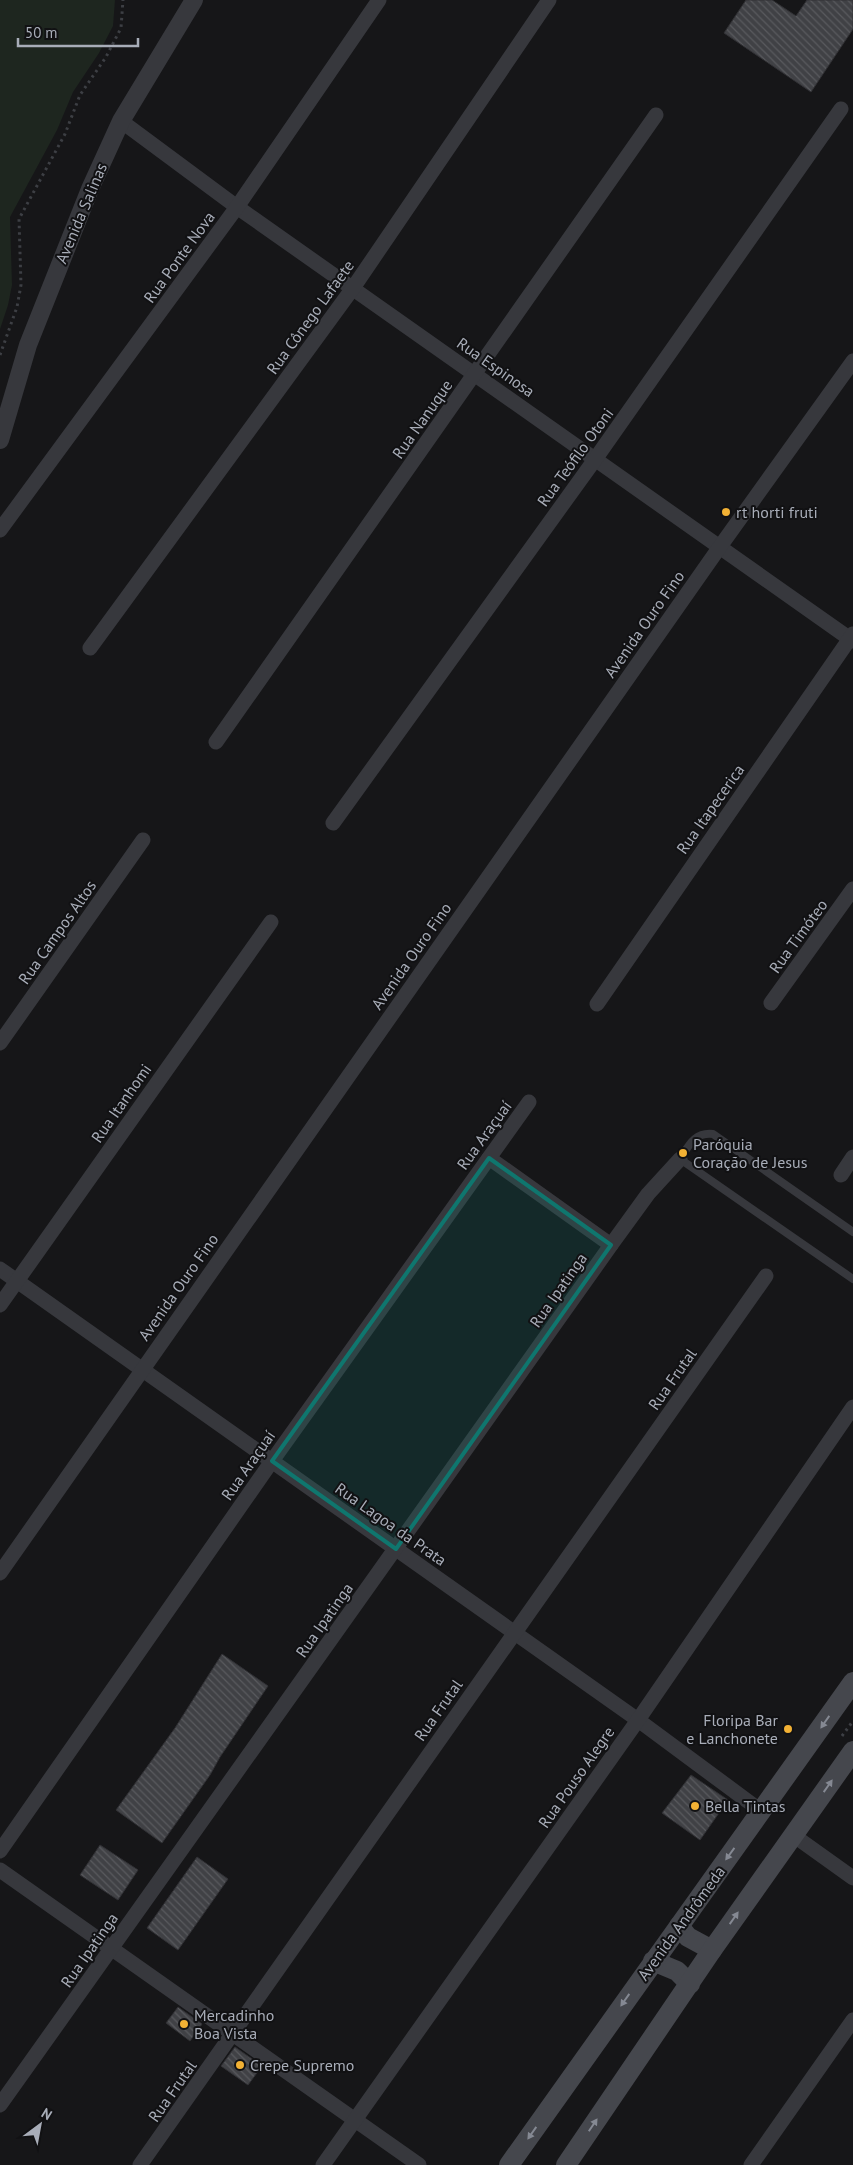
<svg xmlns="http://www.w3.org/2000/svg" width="853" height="2165" font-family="'PT Sans',sans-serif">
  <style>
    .grass { fill: #1e261f }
    .building { fill: url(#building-back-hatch); stroke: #303034 }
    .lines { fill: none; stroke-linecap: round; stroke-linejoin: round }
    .path { stroke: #3d3f44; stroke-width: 3; stroke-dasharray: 2.5 4; stroke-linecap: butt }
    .service { stroke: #37383d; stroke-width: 8 }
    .minor { stroke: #37383d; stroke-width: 15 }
    .tertiary { stroke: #37383d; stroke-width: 18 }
    .secondary { stroke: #45474d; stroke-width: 20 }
    .oneway { fill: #858993 }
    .marked { fill: #0f766e; fill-opacity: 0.2; stroke: #0f766e; stroke-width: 4; stroke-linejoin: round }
    .poi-dot { fill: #f2b134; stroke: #111113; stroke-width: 2 }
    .labels { text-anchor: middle; stroke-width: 4; stroke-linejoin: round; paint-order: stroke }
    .street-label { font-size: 16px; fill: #a8adb8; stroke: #111113 }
    .poi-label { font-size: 16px; fill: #a8adb8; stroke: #111113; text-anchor: start }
  </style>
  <defs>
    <pattern id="building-back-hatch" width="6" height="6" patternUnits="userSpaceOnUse" patternTransform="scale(1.25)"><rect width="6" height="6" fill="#404145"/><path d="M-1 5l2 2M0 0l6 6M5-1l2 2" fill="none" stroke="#595a5e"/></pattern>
  </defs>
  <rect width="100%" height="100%" fill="#161618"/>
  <polygon class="grass" points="0,0 115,0 113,26 99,53 73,92 57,130 10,217 12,285 8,305 0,329"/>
  <g class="building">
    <polygon points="746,0 772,0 796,16 807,0 853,0 853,29 811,92 724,33"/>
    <polygon points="222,1654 268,1686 220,1757 210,1775 162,1843 116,1810 175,1728"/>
    <polygon points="691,1775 728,1800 700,1840 662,1813"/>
    <polygon points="100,1845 138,1870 118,1900 80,1875"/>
    <polygon points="197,1857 228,1879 178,1950 147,1928"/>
    <polygon points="178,2007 202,2024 190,2041 166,2023"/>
    <polygon points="235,2047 262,2066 248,2085 221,2066"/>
  </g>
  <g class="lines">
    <g class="path">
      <polyline points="0,355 17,307 21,285 19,219 65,134 80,95 106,57 121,28 123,0"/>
      <polyline points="842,1736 853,1721"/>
    </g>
    <path class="service" d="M853,1232l-140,-98c-18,-2 -24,11 -33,25l173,120"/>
    <g class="minor">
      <polyline points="121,121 237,207 853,641"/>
      <polyline points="0,530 237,207 379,0"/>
      <polyline points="90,648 353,288 549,0"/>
      <polyline points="216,742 656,115"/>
      <polyline points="333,823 596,458 841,109"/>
      <polyline points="771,1003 853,889"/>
      <polyline points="597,1004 853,634"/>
      <polyline points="0,1043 143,840"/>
      <polyline points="489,1158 611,1245"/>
      <polyline points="841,1175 853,1157"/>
      <polyline points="0,1269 638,1720 761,1811"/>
      <polyline points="0,1305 271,922"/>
      <polyline points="0,1573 719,548 853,361"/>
      <polyline points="793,1835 853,1878"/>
      <polyline points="0,1851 272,1461 529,1102"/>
      <polyline points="0,1870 419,2165"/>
      <polyline points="0,2105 611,1245 648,1194 680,1159"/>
      <polyline points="140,2165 766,1276"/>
      <polyline points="323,2165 638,1720 853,1407"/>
      <polyline points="751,2165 853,2020"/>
    </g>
    <polyline class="tertiary" points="0,440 28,345 90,189 121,121 194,0"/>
    <g class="secondary">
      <polyline points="679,1926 688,1937 712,1950"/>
      <polyline points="653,1961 677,1971 690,1984"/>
      <polyline points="509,2165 853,1682"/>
      <polyline points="566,2165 712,1950 853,1751"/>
    </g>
  </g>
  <defs><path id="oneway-solid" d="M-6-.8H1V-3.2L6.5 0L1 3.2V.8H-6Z" transform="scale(1.25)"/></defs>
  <g class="oneway">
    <use href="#oneway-solid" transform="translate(825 1722) rotate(125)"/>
    <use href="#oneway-solid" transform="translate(828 1786) rotate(-55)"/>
    <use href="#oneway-solid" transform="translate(730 1854) rotate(126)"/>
    <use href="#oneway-solid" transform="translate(734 1918) rotate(-55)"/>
    <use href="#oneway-solid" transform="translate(625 2000) rotate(125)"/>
    <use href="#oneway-solid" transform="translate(593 2125) rotate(-56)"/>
    <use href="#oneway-solid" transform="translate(532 2133) rotate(125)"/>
  </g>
  <path class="marked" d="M489,1158l122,87 -215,304 -124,-88z"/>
  <g class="poi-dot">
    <circle cx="726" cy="512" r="5"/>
    <circle cx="683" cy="1153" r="5"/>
    <circle cx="788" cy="1729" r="5"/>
    <circle cx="695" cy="1806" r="5"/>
    <circle cx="184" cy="2024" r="5"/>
    <circle cx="240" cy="2065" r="5"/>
  </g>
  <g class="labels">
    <g class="street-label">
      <text transform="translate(81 213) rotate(-67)" y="6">Avenida Salinas</text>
      <text transform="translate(179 257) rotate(-54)" y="6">Rua Ponte Nova</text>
      <text transform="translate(310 317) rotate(-54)" y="6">Rua Cônego Lafaete</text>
      <text transform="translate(496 367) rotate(35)" y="6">Rua Espinosa</text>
      <text transform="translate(422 419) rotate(-55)" y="6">Rua Nanuque</text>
      <text transform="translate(575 457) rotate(-54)" y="6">Rua Teófilo Otoni</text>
      <text transform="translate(644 624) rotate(-55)" y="6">Avenida Ouro Fino</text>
      <text transform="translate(710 809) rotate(-55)" y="6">Rua Itapecerica</text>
      <text transform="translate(57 932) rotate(-55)" y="6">Rua Campos Altos</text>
      <text transform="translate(798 936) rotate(-54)" y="6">Rua Timóteo</text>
      <text transform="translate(411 956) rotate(-55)" y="6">Avenida Ouro Fino</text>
      <text transform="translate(121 1103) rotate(-55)" y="6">Rua Itanhomi</text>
      <text transform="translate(484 1135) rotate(-54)" y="6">Rua Araçuaí</text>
      <text transform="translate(178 1287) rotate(-55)" y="6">Avenida Ouro Fino</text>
      <text transform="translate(558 1290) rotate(-55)" y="6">Rua Ipatinga</text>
      <text transform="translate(672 1379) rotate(-55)" y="6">Rua Frutal</text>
      <text transform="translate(248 1465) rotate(-55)" y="6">Rua Araçuaí</text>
      <text transform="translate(391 1524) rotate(35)" y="6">Rua Lagoa da Prata</text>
      <text transform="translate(324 1620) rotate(-55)" y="6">Rua Ipatinga</text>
      <text transform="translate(438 1710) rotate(-55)" y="6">Rua Frutal</text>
      <text transform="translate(576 1777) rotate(-55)" y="6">Rua Pouso Alegre</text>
      <text transform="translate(681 1923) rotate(-54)" y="6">Avenida Andrômeda</text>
      <text transform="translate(89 1950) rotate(-55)" y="6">Rua Ipatinga</text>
      <text transform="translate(172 2091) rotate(-55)" y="6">Rua Frutal</text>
    </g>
    <g class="poi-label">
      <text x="736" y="518">rt horti fruti</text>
      <text x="693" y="1150">Paróquia<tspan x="693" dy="18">Coração de Jesus</tspan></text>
      <text x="778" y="1726" text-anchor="end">Floripa Bar<tspan x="778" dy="18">e Lanchonete</tspan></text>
      <text x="705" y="1812">Bella Tintas</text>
      <text x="194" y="2021">Mercadinho<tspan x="194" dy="18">Boa Vista</tspan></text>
      <text x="250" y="2071">Crepe Supremo</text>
    </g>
  </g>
  <g transform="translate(40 2125) rotate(32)" stroke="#111113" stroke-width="4" paint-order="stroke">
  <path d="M0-4L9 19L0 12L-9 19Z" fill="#a8adb8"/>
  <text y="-8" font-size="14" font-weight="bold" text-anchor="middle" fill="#a8adb8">N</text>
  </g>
  <path d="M18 38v8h120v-8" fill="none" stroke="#a8adb8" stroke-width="2.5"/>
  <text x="25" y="38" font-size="15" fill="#a8adb8" stroke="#111113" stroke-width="4" paint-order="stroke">50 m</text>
</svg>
